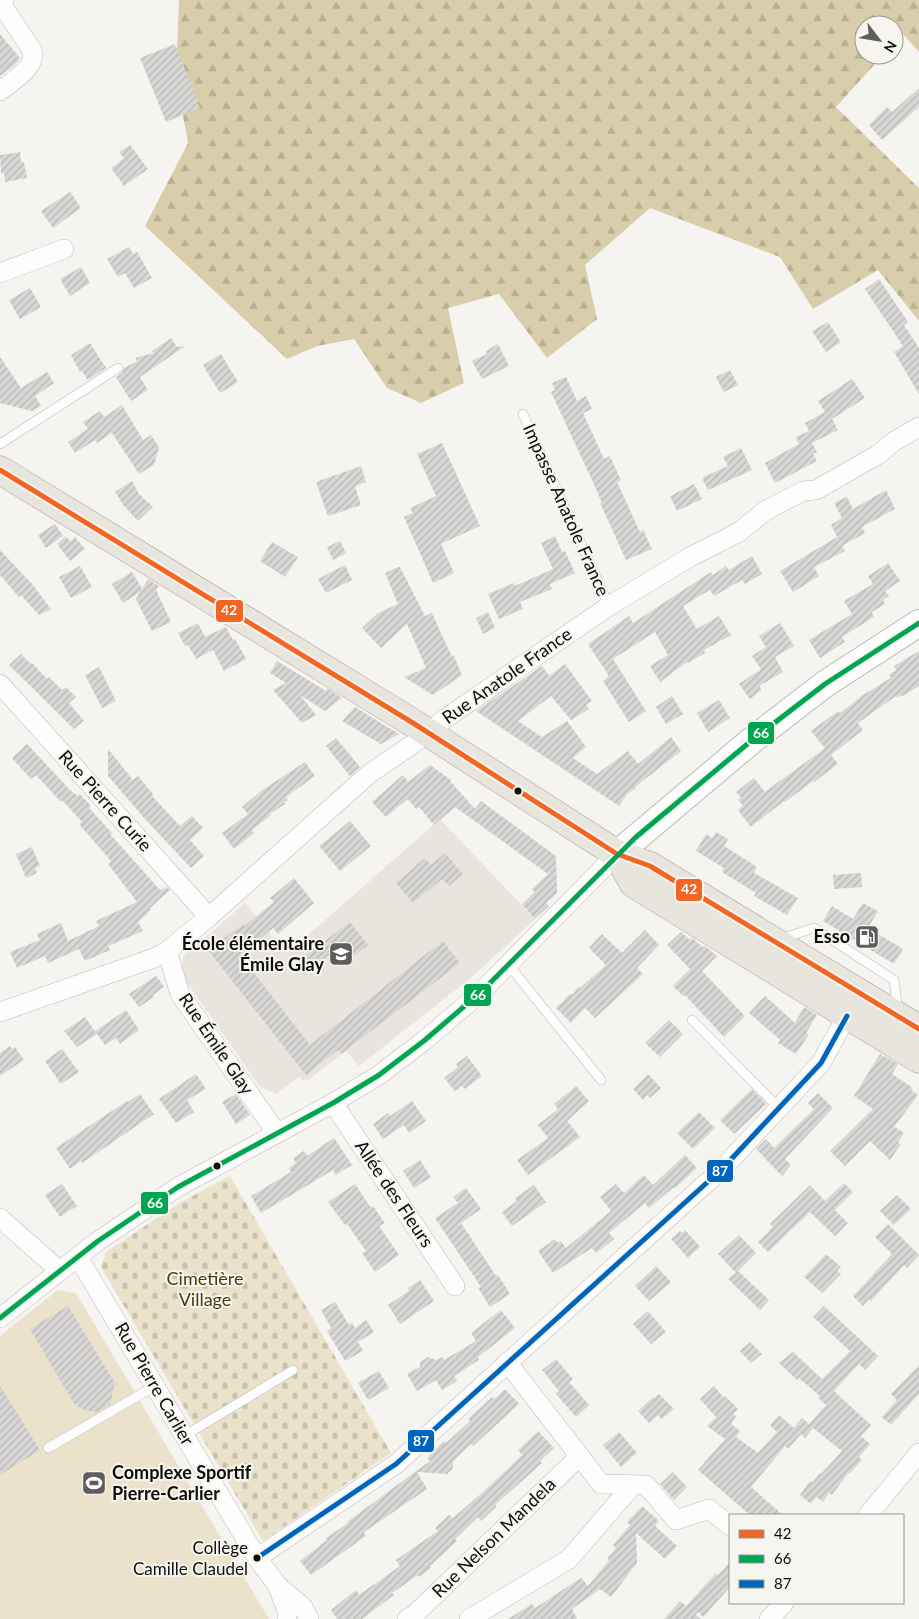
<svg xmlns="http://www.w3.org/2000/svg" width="919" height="1619" font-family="Lato,sans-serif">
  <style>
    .built { fill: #e9e5de }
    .forest { fill: url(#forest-firs) }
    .cemetery { fill: url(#cemetery-stones) }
    .pitch { fill: #eae2ca }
    .building { fill: url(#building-hatch) }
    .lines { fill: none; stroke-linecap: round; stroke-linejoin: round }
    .service-casing { stroke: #bbbab8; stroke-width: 10 }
    .minor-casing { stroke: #bbbab8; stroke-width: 20 }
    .secondary-casing { stroke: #bbbab8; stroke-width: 28 }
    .primary-casing { stroke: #a4a095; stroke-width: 29 }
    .service { stroke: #fefdfd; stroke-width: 9 }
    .minor { stroke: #fefdfd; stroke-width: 19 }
    .secondary { stroke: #fefdfd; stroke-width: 26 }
    .primary { stroke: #e7e5de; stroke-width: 28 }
    .bus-1-casing { stroke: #f7f5f0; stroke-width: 9 }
    .bus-2-casing { stroke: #f7f5f0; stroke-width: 9 }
    .bus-3-casing { stroke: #f7f5f0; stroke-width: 9 }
    .bus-1 { stroke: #f26522; stroke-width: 5 }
    .bus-2 { stroke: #00a651; stroke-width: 5 }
    .bus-3 { stroke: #0065bd; stroke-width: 5 }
    .bus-dot { fill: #0d0d0b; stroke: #f7f5f0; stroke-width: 2 }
    .labels { text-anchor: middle; stroke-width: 4; stroke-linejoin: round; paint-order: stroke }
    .bus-label { font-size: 17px; fill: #0d0d0b; stroke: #f7f5f0; text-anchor: end }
    .street-label { font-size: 18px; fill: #0d0d0b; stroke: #f7f5f0 }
    .poi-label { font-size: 18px; font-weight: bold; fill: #0d0d0b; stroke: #f7f5f0; text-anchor: end }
    .park-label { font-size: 18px; fill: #4a3b0a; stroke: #f7f5f0 }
    .line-badge { stroke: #f7f5f0; stroke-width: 2 }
    .badge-label { font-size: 14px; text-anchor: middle; font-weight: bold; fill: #fff }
  </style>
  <defs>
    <pattern id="forest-firs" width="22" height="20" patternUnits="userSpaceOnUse" patternTransform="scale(1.25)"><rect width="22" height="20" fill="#d9ceab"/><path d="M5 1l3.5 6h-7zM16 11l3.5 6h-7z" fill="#b9b092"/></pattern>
    <pattern id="cemetery-stones" width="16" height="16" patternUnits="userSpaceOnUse" patternTransform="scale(1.25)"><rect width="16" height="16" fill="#eae2ca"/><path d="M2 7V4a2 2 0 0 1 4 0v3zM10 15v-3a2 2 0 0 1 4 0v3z" fill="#c8c1ac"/></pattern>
    <pattern id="building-hatch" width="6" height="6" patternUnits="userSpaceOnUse" patternTransform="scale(1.25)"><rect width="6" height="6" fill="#d9d7d5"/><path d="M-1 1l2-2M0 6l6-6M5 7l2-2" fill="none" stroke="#b9b7b6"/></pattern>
  </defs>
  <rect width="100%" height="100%" fill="#f6f4f1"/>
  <polygon class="built" points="440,819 535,919 472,977 359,1066 346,1051 308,1080 302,1080 299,1077 276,1094 260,1087 181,974 183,957 245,903 285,952 298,942 299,943"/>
  <polygon class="forest" points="179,0 919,0 919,52 902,33 894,42 894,25 864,25 864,55 883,55 836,107 919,188 919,321 878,270 813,309 780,257 650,208 585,265 597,319 547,358 499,294 448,308 464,383 421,403 387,388 354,339 317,346 287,359 145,226 188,143 176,78"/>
  <polygon class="cemetery" points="230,1176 391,1453 263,1541 101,1267 106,1252 181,1202"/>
  <polygon class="pitch" points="58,1290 76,1293 269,1619 0,1619 0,1336"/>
  <g class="building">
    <polygon points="0,34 20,58 15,65 0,76"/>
    <polygon points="175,44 200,108 166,122 140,58"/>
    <polygon points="919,88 919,107 882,140 869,125 887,107 892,112"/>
    <polygon points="130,145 148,169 124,186 111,168 124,158 119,152"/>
    <polygon points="20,152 21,162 24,162 27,178 5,182 4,173 1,174 0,155"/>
    <polygon points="70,192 81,208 53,228 41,211"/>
    <polygon points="129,247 133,254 137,252 152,278 134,288 125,273 118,277 107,259"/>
    <polygon points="81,267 90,283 70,296 60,279"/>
    <polygon points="879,279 908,322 904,325 919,348 919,394 894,352 903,346 865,289"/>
    <polygon points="30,288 41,307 20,319 9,300"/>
    <polygon points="828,322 841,342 826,352 812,331"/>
    <polygon points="171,338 177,347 184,346 184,347 140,377 148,390 131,401 116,377 122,373 124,368 137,361 135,358 154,353 152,351"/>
    <polygon points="90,343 106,368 88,380 82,371 80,372 71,355"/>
    <polygon points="498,344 509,366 482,379 472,361 487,354 486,351"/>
    <polygon points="221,354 238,382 220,393 203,365"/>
    <polygon points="0,357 21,388 47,372 54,383 35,396 41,406 32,411 0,403"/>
    <polygon points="730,370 738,385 724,392 716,377"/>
    <polygon points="566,377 577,401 586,396 592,409 583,413 604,459 610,456 621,481 617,482 640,532 643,530 652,549 626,560 600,503 602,503 592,480 551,392 555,390 552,383"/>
    <polygon points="852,379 865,398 832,419 838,430 812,443 817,452 813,454 817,461 775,483 765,463 799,444 796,437 809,431 805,423 825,412 818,401"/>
    <polygon points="122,405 143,440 151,435 159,447 154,465 139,474 112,433 97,443 95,440 75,453 68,442 88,429 83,422 100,411 104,417"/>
    <polygon points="442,443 480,526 441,544 454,573 433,583 404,517 413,513 410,508 436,496 417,454"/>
    <polygon points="741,448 752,470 708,490 702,478 728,466 723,457"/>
    <polygon points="361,466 366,482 355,486 361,505 328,516 316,482"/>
    <polygon points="132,481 139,494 153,507 138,521 124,506 115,492"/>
    <polygon points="694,484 702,499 677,511 670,496"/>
    <polygon points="886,490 895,509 862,527 865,533 842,546 831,525 842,518 834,503 847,497 853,509"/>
    <polygon points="55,524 63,536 46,548 38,535"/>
    <polygon points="66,536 70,541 75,537 85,549 70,561 57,544"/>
    <polygon points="555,536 562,552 565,551 575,573 550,584 552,589 520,602 523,609 499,619 488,594 514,583 515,586 553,569 541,543"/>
    <polygon points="837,537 845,551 814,567 819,576 793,592 780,571"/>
    <polygon points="340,541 346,553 333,560 327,547"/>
    <polygon points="272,542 298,557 285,577 260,561"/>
    <polygon points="0,550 33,585 51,609 39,615 21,595 19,597 0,575"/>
    <polygon points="752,556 762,574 745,584 742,580 714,596 710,590 683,606 697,629 719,616 731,635 704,650 705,653 688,663 687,662 660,682 650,666 668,655 655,632 613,659 646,711 629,722 603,681 609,676 588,644 629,616 633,623 711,572 713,575 726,566 729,570"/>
    <polygon points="888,563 900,581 885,591 889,596 883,600 885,604 872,612 874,617 842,637 845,642 820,658 809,640 852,614 844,601 873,584 868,576"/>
    <polygon points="345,565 352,580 326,593 318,579"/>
    <polygon points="80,566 92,587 71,598 59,577"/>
    <polygon points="398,567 400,567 425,616 432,613 452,657 454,656 462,675 433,695 404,677 426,668 407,624 381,648 362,628 378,613 398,604 385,573"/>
    <polygon points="132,572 142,589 148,579 159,586 156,590 171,622 152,631 136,599 140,592 123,603 112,584"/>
    <polygon points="488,612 495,628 483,634 476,618"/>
    <polygon points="198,623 205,637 226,627 233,640 235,639 246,659 224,671 213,650 196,659 188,645 185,646 178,633"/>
    <polygon points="780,623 794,646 775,657 783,672 759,686 762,690 750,699 739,684 761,669 752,656 766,647 759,636"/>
    <polygon points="919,651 919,686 903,696 902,695 897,698 896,696 858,723 863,730 831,755 838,764 814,782 813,781 785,802 784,801 751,827 738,810 743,806 738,800 741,798 736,792 754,778 765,792 825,748 811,731 823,722 838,711 840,713 863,695 891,678 889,675 896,670 894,666"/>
    <polygon points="21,654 31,664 32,663 47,679 49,677 62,690 66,687 76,697 69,703 84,721 74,729 9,665"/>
    <polygon points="277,661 326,691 327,688 342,698 325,711 300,695 316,715 302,723 273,690 286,683 270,673"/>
    <polygon points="565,664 592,701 586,705 589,709 571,720 551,696 518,721 542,737 567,721 586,747 573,758 597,774 628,751 638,764 671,737 681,751 635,787 636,788 626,795 619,806 476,711 542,666 549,676"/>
    <polygon points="99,667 116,701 102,708 85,675"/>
    <polygon points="672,696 683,714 666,724 656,707"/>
    <polygon points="719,700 730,718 708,732 697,713"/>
    <polygon points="355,707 399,734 381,744 342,721"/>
    <polygon points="336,738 360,767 350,776 326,746"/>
    <polygon points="27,744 72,792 78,796 80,794 91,806 89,808 112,833 110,834 160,890 167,887 170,890 150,908 151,910 138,922 143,931 108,946 110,950 85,961 79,949 48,963 45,956 17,968 10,952 40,940 37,934 61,923 68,941 99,926 96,921 137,902 108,864 111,861 79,824 82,822 62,800 61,802 36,775 31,779 12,758"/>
    <polygon points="108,749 133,780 138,776 153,794 152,796 180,826 192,816 203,828 190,840 204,856 191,868 146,820 108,776"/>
    <polygon points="305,762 315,776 286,797 288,800 284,802 285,804 270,814 271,815 252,830 254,833 234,849 222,833 248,814 242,807 261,791"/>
    <polygon points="430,765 451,780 450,781 475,809 481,801 556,856 557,893 546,903 549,906 535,919 522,904 535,892 532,889 548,874 455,807 434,825 419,807 416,809 408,799 386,817 372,802 403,775 408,782"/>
    <polygon points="350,821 371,846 340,871 319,846"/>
    <polygon points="716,832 728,839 724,846 757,867 754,873 798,898 787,915 754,896 756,893 722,872 724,868 696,851 706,834 712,838"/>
    <polygon points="32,847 40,866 35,868 37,873 26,878 16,854"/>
    <polygon points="445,853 463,874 449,886 442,879 413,903 396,883 425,858 431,865"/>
    <polygon points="861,873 862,887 834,889 833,875"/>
    <polygon points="294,878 314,903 278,934 273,928 240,955 310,1045 443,941 460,963 341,1054 338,1050 306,1075 208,950 243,924 244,926 274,902 270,898"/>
    <polygon points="863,903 878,911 868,928 903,949 894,964 823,921 832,906 853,919"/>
    <polygon points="350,922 368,945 347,961 337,949 304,975 294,964"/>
    <polygon points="645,930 659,945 637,968 643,974 595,1018 585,1008 571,1023 556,1008 571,993 572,995 579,987 580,988 606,965 589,948 602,934 622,953"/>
    <polygon points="681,932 690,940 692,938 703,947 705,946 717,956 702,971 745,1016 724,1037 685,995 683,996 673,986 690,969 667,945"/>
    <polygon points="156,976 164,987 153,995 154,997 139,1007 129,994"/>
    <polygon points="765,996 795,1023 804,1007 817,1015 806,1033 809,1034 796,1054 778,1043 780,1040 749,1013"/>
    <polygon points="126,1010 139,1030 120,1044 116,1038 105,1045 95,1031"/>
    <polygon points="85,1017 97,1034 77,1047 64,1031"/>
    <polygon points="669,1020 683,1034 660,1057 645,1043"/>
    <polygon points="10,1046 12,1049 15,1047 24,1060 0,1076 0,1053"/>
    <polygon points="62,1049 79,1072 61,1084 45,1061"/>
    <polygon points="880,1054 898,1064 892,1074 913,1088 911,1090 918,1095 894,1127 904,1133 898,1142 901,1144 890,1160 870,1141 845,1166 830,1151 873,1109 854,1096"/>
    <polygon points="467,1056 482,1076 465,1089 462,1086 455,1091 444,1078 458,1067 456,1064"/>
    <polygon points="196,1074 206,1089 187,1100 194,1112 176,1123 159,1099"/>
    <polygon points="648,1074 661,1088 650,1098 647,1095 643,1100 633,1089"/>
    <polygon points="576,1086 589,1101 567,1121 580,1137 528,1175 517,1160 548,1138 538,1125 558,1109 554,1104"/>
    <polygon points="752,1089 766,1104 734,1134 720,1120"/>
    <polygon points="818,1093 833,1108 785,1159 791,1165 782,1176 756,1149 766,1139 774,1148 814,1109 808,1103"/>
    <polygon points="140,1094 154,1114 82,1163 81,1161 70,1169 56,1148 127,1101 128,1102"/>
    <polygon points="236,1094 250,1115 236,1124 222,1102"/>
    <polygon points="412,1101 426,1121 409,1133 404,1125 383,1139 373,1124 388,1113 390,1116"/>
    <polygon points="699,1112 715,1128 693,1149 677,1133"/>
    <polygon points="334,1138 352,1165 336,1175 333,1170 261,1213 251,1196 291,1172 289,1168 296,1163 293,1158 304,1151 307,1156"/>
    <polygon points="685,1155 697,1168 675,1188 674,1187 649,1208 645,1203 609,1233 614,1239 596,1253 592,1248 553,1273 538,1251 555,1239 558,1243 561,1241 566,1248 611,1211 600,1197 616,1184 624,1193 644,1175 653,1185"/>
    <polygon points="420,1160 431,1177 414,1188 403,1171"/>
    <polygon points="844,1183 853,1192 835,1210 848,1223 835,1236 810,1212 768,1252 758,1242 773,1227 770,1224 810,1185 825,1201"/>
    <polygon points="62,1184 77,1206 60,1217 45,1195"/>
    <polygon points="355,1184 371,1208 373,1206 385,1223 379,1226 399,1255 375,1272 362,1253 366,1251 347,1224 345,1225 328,1202"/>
    <polygon points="534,1185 546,1202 512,1226 502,1212 517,1201 515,1198"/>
    <polygon points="466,1188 481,1209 461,1223 496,1276 498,1275 510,1294 490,1307 478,1288 481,1287 435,1218 458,1203 453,1197"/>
    <polygon points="897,1195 911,1209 894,1225 880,1211"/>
    <polygon points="888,1224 919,1255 907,1268 904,1265 871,1301 869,1299 863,1306 853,1296 892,1254 875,1237"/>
    <polygon points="685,1230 700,1247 688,1258 671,1239 680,1231 682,1233"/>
    <polygon points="739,1235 756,1253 736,1273 718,1254"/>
    <polygon points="826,1254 841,1267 837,1271 841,1274 822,1293 804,1277"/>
    <polygon points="656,1266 671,1282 649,1301 635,1286"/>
    <polygon points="738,1271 769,1300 760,1310 728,1279"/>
    <polygon points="420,1280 434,1301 400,1324 388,1305 409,1291 408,1288"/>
    <polygon points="335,1302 349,1325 352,1323 355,1328 366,1320 374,1332 358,1342 363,1351 345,1361 327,1331 331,1328 321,1310"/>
    <polygon points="68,1306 115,1383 110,1405 97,1412 84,1410 75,1405 30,1329"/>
    <polygon points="824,1306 878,1356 865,1370 859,1364 834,1391 871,1425 861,1436 870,1444 859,1457 862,1460 849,1474 848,1473 832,1495 829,1493 823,1502 816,1497 811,1504 800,1495 809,1482 813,1482 820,1473 821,1474 842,1451 813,1428 805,1438 801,1434 788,1449 785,1446 751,1487 783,1515 750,1515 698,1470 725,1439 707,1426 716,1417 700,1399 714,1386 724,1398 725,1396 738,1409 733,1414 736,1416 731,1424 740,1431 736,1437 758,1453 777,1432 770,1425 779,1415 794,1428 802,1418 809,1424 826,1405 818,1398 820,1396 799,1378 797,1380 779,1363 793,1352 822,1379 850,1351 813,1317"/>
    <polygon points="501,1310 515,1328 478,1357 479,1360 454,1376 457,1381 442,1390 436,1380 417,1391 407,1374 420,1367 420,1362 428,1357 436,1360 442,1357 444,1360 476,1341 471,1333"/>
    <polygon points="648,1311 666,1332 651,1344 633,1324"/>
    <polygon points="750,1342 762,1354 751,1363 740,1351"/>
    <polygon points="556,1359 573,1379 569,1382 589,1405 576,1417 556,1394 559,1391 542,1370"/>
    <polygon points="919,1365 919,1394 891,1425 882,1417 897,1400 891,1394"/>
    <polygon points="379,1371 389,1388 368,1400 358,1383"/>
    <polygon points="0,1386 40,1450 0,1475"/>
    <polygon points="505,1389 519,1404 473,1446 471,1444 453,1461 453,1468 447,1474 417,1472 427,1489 364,1532 366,1536 311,1575 300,1561 327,1540 326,1538 348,1523 347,1522 430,1461 427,1458 444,1441 446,1443 470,1421 468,1419 492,1397 494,1399"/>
    <polygon points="659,1394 674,1409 662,1419 658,1415 649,1423 638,1411 653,1397 654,1398"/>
    <polygon points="538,1431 554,1448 540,1461 542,1463 495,1505 497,1506 481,1521 478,1517 455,1539 457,1541 430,1566 431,1568 419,1577 418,1575 392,1593 394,1595 362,1619 337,1619 331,1610 356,1590 359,1595 400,1566 396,1560 438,1531 435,1528 449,1515 453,1518 483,1492 522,1455 518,1450"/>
    <polygon points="619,1432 637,1453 621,1467 603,1445"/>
    <polygon points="673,1472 687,1487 674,1500 660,1484"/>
    <polygon points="642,1506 659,1521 655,1526 677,1546 665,1559 636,1533 637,1563 611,1597 600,1589 572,1609 577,1619 508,1619 532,1604 535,1608 581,1578 588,1586 609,1560 607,1558 616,1548 613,1545 630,1525 627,1522"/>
    <polygon points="730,1562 730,1587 703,1617 698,1612 696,1615 701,1619 664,1619 680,1601 686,1606 716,1573 718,1575"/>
  </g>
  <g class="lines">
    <defs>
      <g id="service">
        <polyline points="523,414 609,606"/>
        <polyline points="0,444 118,368"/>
        <polyline points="780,939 814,928 894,980 898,1011"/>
        <polyline points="508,964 601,1080"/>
        <polyline points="692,1020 779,1108"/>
        <polyline points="184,1436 293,1370"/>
        <polyline points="48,1448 155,1386"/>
      </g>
      <g id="minor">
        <path d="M0,91c12,-10 37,-23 32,-41l-28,-42v-8"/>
        <polyline points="0,273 64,249"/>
        <polyline points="0,684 209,917"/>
        <polyline points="167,951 180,994 276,1132"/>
        <polyline points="0,1012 154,958 167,951 209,917 369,774 413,744 446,718 609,606 690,557 739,532 765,511 803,491 816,490 879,454 893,442 919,427"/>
        <polyline points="333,1103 455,1286"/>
        <polyline points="0,1218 51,1263 59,1272"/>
        <polyline points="78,1257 257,1558 278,1586 303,1607 309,1619"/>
        <polyline points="0,1318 98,1241 178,1187 333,1103 379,1075 425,1040 481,992 617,854"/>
        <polyline points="507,1362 601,1484 646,1485 676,1520 709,1509 730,1526"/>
        <polyline points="868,1515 919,1453"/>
        <polyline points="257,1558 396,1464 722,1169 821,1063 847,1016"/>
        <polyline points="278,1587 287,1610 287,1619"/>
        <polyline points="407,1619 414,1615 580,1456"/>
        <polyline points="469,1619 569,1559 633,1485"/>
        <polyline points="769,1619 784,1603"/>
      </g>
      <polyline id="secondary" points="617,854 751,741 825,684 919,623"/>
      <g id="primary">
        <polyline points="0,470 413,723 617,854 650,866 919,1029"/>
        <polyline points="617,854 634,884 919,1059"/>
      </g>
    </defs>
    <use href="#service" class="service-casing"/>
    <use href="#minor" class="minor-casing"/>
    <use href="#secondary" class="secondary-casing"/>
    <use href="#primary" class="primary-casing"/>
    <use href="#service" class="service"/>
    <use href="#minor" class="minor"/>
    <use href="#secondary" class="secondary"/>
    <use href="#primary" class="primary"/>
    <defs>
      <polyline id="bus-1" points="0,470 413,723 617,854 650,866 919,1029"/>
      <polyline id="bus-2" points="0,1318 98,1241 178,1187 333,1103 379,1075 425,1040 481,992 636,837 751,741 825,684 919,623"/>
      <polyline id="bus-3" points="257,1558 396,1464 722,1169 821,1063 847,1016"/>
    </defs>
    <use href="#bus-1" class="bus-1-casing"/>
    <use href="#bus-2" class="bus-2-casing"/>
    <use href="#bus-3" class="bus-3-casing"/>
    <use href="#bus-1" class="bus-1"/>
    <use href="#bus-2" class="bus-2"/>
    <use href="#bus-3" class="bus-3"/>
  </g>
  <defs>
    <symbol id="fuel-square" viewBox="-11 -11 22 22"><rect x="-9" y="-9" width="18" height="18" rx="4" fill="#5f5e5c" stroke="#f7f5f0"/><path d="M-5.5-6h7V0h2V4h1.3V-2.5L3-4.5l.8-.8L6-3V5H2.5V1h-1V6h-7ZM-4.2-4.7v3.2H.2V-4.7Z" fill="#fff"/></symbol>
    <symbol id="school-square" viewBox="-11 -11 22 22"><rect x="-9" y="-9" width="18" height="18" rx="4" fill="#5f5e5c" stroke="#f7f5f0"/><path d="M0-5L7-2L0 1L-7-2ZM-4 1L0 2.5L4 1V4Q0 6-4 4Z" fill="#fff"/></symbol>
    <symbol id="stadium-square" viewBox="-11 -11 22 22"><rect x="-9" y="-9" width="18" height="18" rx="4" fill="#5f5e5c" stroke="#f7f5f0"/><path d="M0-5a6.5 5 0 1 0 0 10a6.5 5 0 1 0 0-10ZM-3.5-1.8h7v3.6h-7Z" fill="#fff"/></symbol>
  </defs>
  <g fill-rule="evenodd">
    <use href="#fuel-square" x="853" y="923" width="28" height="28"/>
    <use href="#school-square" x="327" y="940" width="28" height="28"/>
    <use href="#stadium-square" x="80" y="1469" width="28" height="28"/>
  </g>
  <g class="bus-dot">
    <circle cx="518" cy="791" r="4.5"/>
    <circle cx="217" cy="1166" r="4.5"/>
    <circle cx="257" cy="1558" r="4.5"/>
  </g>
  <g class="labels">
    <g class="bus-label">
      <text x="248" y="1554">Collège<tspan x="248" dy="21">Camille Claudel</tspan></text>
    </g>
    <g class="street-label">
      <text transform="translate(566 510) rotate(66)" y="6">Impasse Anatole France</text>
      <text transform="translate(507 676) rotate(-35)" y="6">Rue Anatole France</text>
      <text transform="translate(105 801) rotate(48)" y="6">Rue Pierre Curie</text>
      <text transform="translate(216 1044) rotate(56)" y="6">Rue Émile Glay</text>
      <text transform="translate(394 1194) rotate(56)" y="6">Allée des Fleurs</text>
      <text transform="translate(154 1384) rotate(60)" y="6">Rue Pierre Carlier</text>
      <text transform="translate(494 1538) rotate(-44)" y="6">Rue Nelson Mandela</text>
    </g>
    <g class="poi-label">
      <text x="850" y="943">Esso</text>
      <text x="324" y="950">École élémentaire<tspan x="324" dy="21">Émile Glay</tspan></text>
      <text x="112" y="1479" text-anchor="start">Complexe Sportif<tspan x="112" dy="21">Pierre-Carlier</tspan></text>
    </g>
    <g class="park-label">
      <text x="205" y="1285">Cimetière<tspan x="205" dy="21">Village</tspan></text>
    </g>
  </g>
  <g class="line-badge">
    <rect x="215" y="599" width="29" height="24" rx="5" fill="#f26522"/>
    <rect x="747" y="721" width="28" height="24" rx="5" fill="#00a651"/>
    <rect x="675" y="878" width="28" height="24" rx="5" fill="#f26522"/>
    <rect x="463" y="983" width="29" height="24" rx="5" fill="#00a651"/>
    <rect x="706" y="1159" width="28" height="24" rx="5" fill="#0065bd"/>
    <rect x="140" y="1191" width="29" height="24" rx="5" fill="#00a651"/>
    <rect x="407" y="1429" width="28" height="24" rx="5" fill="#0065bd"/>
  </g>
  <g class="badge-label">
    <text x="229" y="615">42</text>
    <text x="761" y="738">66</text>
    <text x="689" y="894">42</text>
    <text x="478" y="1000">66</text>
    <text x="720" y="1176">87</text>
    <text x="155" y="1208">66</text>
    <text x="421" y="1446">87</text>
  </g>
  <rect x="729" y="1514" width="175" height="90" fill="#f7f5f0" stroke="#999894"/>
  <rect x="739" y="1530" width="25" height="8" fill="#f26522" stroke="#999894"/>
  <text x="774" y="1539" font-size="15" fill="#0d0d0b">42</text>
  <rect x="739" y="1555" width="25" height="8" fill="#00a651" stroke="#999894"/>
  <text x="774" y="1564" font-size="15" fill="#0d0d0b">66</text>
  <rect x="739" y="1580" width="25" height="8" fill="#0065bd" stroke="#999894"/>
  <text x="774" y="1589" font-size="15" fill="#0d0d0b">87</text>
  <g transform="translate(879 40) rotate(121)"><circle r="24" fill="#f7f5f0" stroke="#999894"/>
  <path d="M0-4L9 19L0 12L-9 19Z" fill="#5f5e5c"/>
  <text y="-8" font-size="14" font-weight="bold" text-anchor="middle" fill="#0d0d0b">N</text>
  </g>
</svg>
